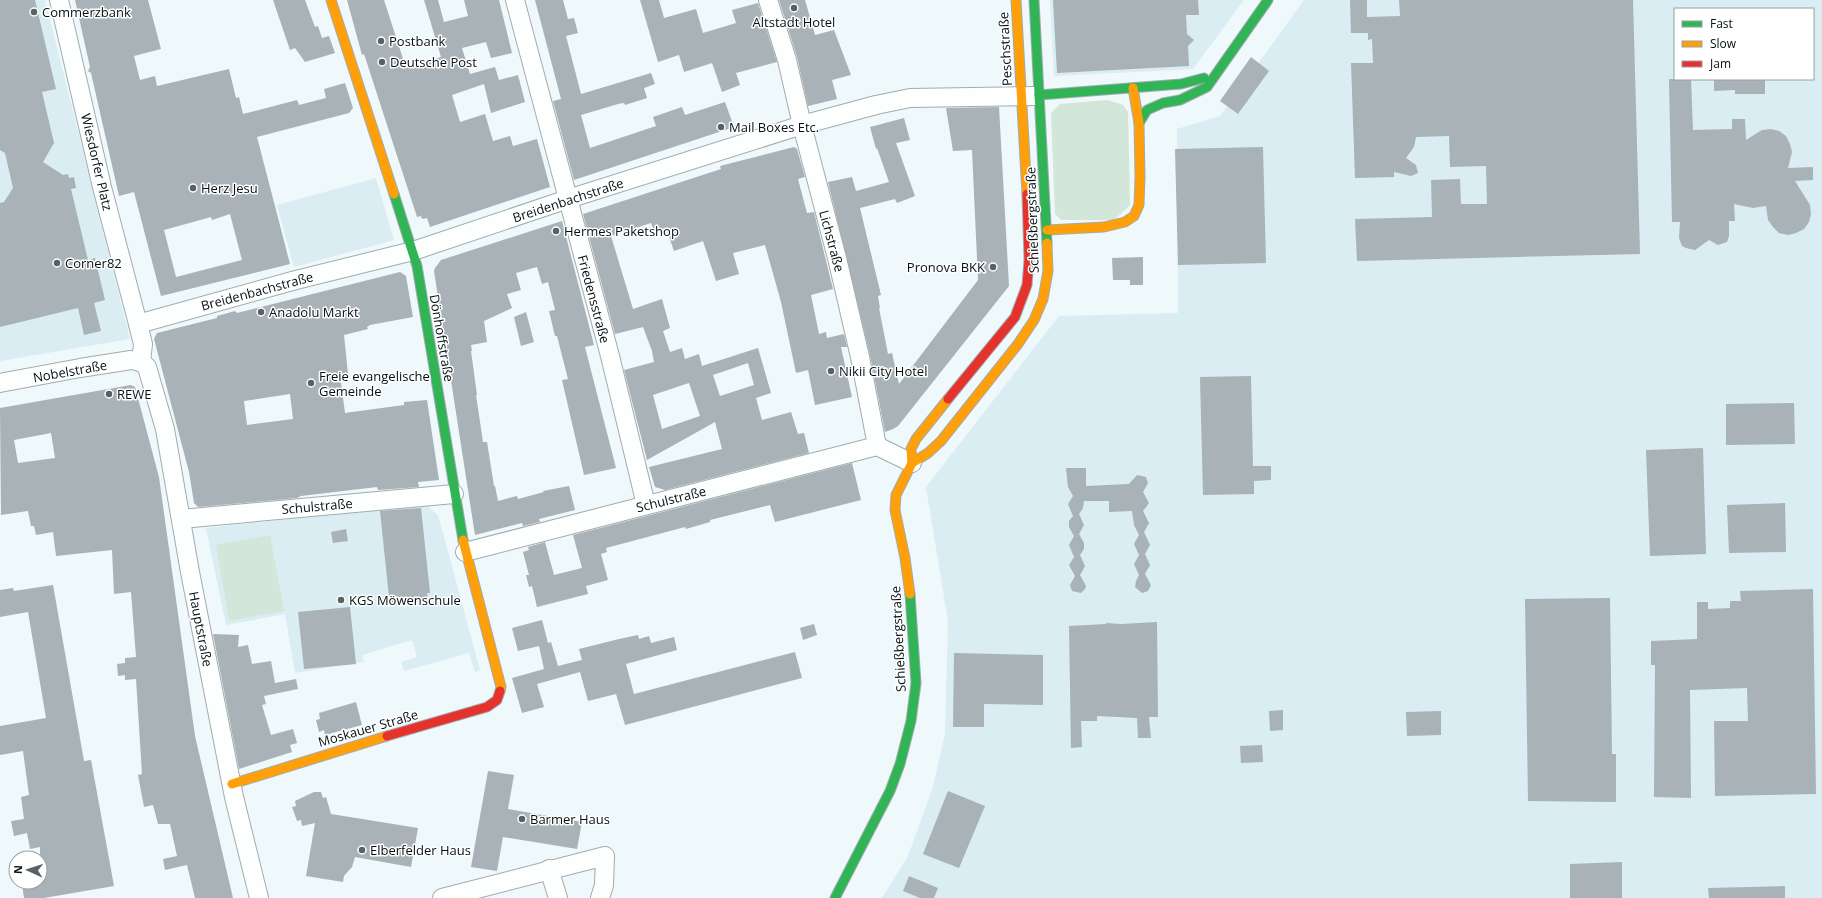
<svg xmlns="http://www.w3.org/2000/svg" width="1822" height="898" font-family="'Open Sans',sans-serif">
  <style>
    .built { fill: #d9edf2; fill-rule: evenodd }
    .green { fill: #d2e6da }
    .building { fill: #a8b2b7; fill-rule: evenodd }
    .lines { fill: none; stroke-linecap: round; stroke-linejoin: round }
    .street-casing { stroke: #a1acaf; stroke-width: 20 }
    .fast-casing { stroke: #a1acaf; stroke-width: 11 }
    .slow-casing { stroke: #a1acaf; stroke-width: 11 }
    .jam-casing { stroke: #a1acaf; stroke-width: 11 }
    .street { stroke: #fdfefe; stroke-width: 18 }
    .fast { stroke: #30b455; stroke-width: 9 }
    .slow { stroke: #ff9f0a; stroke-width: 9 }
    .jam { stroke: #e5322d; stroke-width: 9 }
    .poi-dot { fill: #566264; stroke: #fff; stroke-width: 1.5 }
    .labels { text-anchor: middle; stroke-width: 3; stroke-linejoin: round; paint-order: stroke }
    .poi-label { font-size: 13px; fill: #031114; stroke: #fff; text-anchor: start }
    .street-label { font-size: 13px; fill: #031114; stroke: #fff }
  </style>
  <rect width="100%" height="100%" fill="#eff8fa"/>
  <g class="built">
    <polygon points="0,0 45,0 130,339 0,361"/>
    <polygon points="1050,0 1244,0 1193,69 1054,76"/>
    <path d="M1304,0h518v898h-940l26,-42 25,-69 12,-53 3,-113 -22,-134 133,-171 119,-3 -1,-184 43,-13zM1675,9h138v70h-138z"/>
    <polygon points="376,178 394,240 294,267 277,205"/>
    <polygon points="425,504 438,515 480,670 475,672 469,653 404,671 401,662 417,657 412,640 362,655 364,662 295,673 285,614 226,625 206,528"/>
  </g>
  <g class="green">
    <polygon points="1107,100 1123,105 1128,112 1130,205 1114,220 1061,220 1055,214 1051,113 1060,104"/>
    <polygon points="270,535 284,611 229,621 216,545"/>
  </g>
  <g class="building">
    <polygon points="0,0 35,0 56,89 42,92 54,143 43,162 63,175 68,174 69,178 74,177 76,188 71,189 88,260 95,258 105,300 94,303 101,331 84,335 78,308 0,327 0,203 4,202 13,188 5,153 0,150"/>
    <path d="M75,0h73l13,49 -27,7 6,24 15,-4 2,10 72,-17 7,29 3,-1 4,17 54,-14 2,5 27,-7 -2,-9 21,-6 8,25 -4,5 -92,24 33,127 -129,32 -27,-104 -15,4 -28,-123 -3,-2 2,-4zM230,214l12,46 -66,17 -12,-47 47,-13 1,3z"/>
    <polygon points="273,0 305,0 315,27 318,26 322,38 329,36 335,53 305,62 295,48 290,50"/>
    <polygon points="347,0 384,0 406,68 441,57 424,0 438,0 444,22 468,16 464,0 499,0 512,53 491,58 486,42 462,48 470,74 495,67 499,80 518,75 525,102 491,113 484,84 452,95 460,122 485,114 493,141 510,136 513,146 537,139 550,187 430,227 427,218 422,219 421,216 417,217 364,54 362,55"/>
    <polygon points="535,0 563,0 568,19 574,18 578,33 566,36 581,94 651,73 655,84 644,88 647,98 625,105 624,103 618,104 581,115 590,148 656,126 653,117 682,107 685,115 725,102 734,127 574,180 553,101 561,99"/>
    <polygon points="640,0 659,0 664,18 696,9 703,33 736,23 732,10 758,3 777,62 736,73 740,85 722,92 712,63 684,72 679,55 658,62"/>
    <polygon points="779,0 805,0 815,35 834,30 851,75 832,80 837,99 808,106 797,57"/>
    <polygon points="1053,0 1198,0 1199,15 1186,15 1187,34 1194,40 1188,46 1189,66 1057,73"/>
    <polygon points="1350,0 1367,0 1367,17 1400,16 1399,0 1633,0 1640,254 1357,261 1355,219 1432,217 1431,180 1460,179 1461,204 1487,204 1486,166 1450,167 1449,136 1416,137 1414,147 1406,158 1416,165 1418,173 1411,176 1394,172 1394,177 1355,178 1351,63 1373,63 1372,39 1368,40 1368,33 1351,33"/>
    <polygon points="1251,57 1269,71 1238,114 1220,101"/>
    <polygon points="1669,79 1691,79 1693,130 1732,129 1732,119 1745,119 1746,140 1762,130 1771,129 1779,131 1786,136 1790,144 1792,152 1788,168 1813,167 1813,180 1795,181 1810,205 1811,214 1809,222 1804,229 1796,233 1788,235 1779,233 1773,227 1768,220 1766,206 1753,208 1734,204 1735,221 1729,221 1729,236 1727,242 1718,245 1709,240 1695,250 1686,248 1682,246 1679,238 1680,222 1672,222"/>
    <polygon points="1714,79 1765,79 1765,94 1735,94 1735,90 1714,91"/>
    <polygon points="999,107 1009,286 898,426 893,429 885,432 870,355 828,182 852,177 856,191 889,182 877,148 876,149 870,127 904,118 910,140 896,143 915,196 897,203 895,199 860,208 881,295 878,296 880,308 879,308 888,354 892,353 899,384 978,280 972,150 953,151 946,108"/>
    <path d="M794,147l3,2 8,28 -7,2 9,34 7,-1 19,77 -22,6 8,39 7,-2 1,6 17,-4 3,13h-6l11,50 -37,8 -7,-35 -12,3 -15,-71 -16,-57 -32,8 6,21 -23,7 -13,-40 -29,10 -8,-23 -12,4 -3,-9 -40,13 22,73 29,-10 8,29 -7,3 7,21 12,-4 3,11 14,-5 3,12 56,-18 13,45 -15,5 6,22 29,-8 7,22 6,-1 5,20 -144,37 -10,-3 -6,-20 73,-18 -7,-27 -68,38 -23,-90 30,-8 -2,-11 -9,-24 -28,7 -32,-120 138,-45 -1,-3zM748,363l6,22 -34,11 -7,-21zM689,383l11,33 -38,13 -9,-34z"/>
    <polygon points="1263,147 1266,263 1178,265 1175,149"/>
    <polygon points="562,221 594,345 585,347 616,468 584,475 562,380 568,379 557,336 555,336 549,311 555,310 548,282 542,284 537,267 516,273 521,290 507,294 512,308 484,321 487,342 471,345 472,351 471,351 477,395 476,395 483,442 487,442 494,486 495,486 498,501 517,496 518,499 544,492 543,491 569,486 575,510 539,519 540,522 523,526 522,523 475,535 434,271 435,268 441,260"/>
    <polygon points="1143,257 1143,285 1130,285 1130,280 1113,280 1112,258"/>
    <path d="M400,272l6,4 7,41 -43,8 -3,2 1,2 -24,6 4,39 -8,1 5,38 59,-8v-3l23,-2 12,80 -21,2 1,5 -41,3 -1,-3 -76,9 -4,2 -99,9 -4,-4 -5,-31 -35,-133 3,-6 60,-15v-2l18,-5 2,2zM290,394l3,25 -46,6 -3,-24z"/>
    <polygon points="526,312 534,342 521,346 514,317"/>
    <polygon points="1251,376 1253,466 1271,466 1271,480 1254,481 1254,494 1203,495 1200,377"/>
    <path d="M131,385l4,2 24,90 36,259 38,162h-38l-8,-33 -22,5 -2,-11 14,-3 -7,-32h-12l-5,-19 -9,2 -6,-32 4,-1 -6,-95 -11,1v-5l-7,1 -1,-12 8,-1v-5l11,-1 -5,-65 -17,2 -2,-44 -56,6 -3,-24 -17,3 -2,-9h-3l-3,-15 -27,4 -1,-107zM51,433l4,25 -37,5 -4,-23z"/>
    <polygon points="1794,403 1795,444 1726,445 1726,404"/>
    <polygon points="1703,448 1706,554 1650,556 1646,450"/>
    <polygon points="852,463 861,500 775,522 770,505 710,520 710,522 686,529 685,527 606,548 607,552 601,554 608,580 586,586 588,594 537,607 532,586 529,587 526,575 529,575 523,552 529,550 528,547 545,542 554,575 582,568 573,535"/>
    <polygon points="1066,468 1086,468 1086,486 1129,484 1137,475 1146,477 1148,483 1143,492 1149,503 1143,511 1149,523 1144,532 1150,545 1145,554 1150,565 1145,574 1151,585 1148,591 1142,593 1135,587 1136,581 1139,575 1134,564 1139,555 1134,544 1139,535 1134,525 1132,511 1109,512 1109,501 1084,501 1083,508 1079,514 1084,525 1079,534 1084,543 1084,549 1080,555 1085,566 1080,575 1086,586 1085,589 1081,593 1072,591 1070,585 1075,576 1069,565 1074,557 1069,545 1074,536 1069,527 1069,521 1073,516 1068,504 1073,496 1068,487"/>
    <polygon points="1785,503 1786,552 1729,553 1727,505"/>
    <polygon points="421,508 430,593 427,593 428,601 392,605 391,597 389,597 380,511"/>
    <polygon points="346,529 348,541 333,543 331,532"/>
    <polygon points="53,585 84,761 91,760 114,886 44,898 24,898 22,884 40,882 40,847 30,849 27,833 14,836 11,821 24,819 21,797 29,795 23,751 0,755 0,726 46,718 28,612 0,617 0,590 13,588 14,591"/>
    <polygon points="1813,589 1816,794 1715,796 1714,721 1748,721 1747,688 1690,690 1691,798 1654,797 1655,665 1651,665 1651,641 1697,639 1697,602 1708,602 1708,609 1730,608 1730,601 1741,601 1740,591"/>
    <polygon points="1610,598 1612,754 1616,754 1616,802 1528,801 1525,599"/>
    <polygon points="350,607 356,664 304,669 298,612"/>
    <polygon points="542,620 548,643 551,642 558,666 582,660 579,649 619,639 638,635 639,639 649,636 651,643 674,637 677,650 626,664 634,694 795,652 802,678 625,725 616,694 588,701 580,672 537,684 544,707 522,713 512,678 544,669 539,646 518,651 512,628"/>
    <polygon points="1157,622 1158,717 1149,717 1151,738 1138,738 1137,718 1097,716 1097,721 1081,721 1082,747 1071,748 1069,626 1106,624 1106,623 1121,624"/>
    <polygon points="814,624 817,635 803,640 800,628"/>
    <polygon points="213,634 239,635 238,647 248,645 252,664 271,661 275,683 296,679 298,689 264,696 266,704 262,705 271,735 293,729 297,743 290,745 292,752 239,769"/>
    <polygon points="954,653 1043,655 1043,705 984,704 984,727 953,727"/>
    <polygon points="356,702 362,725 325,735 324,730 319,732 316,720 320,719 319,713"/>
    <polygon points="1283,710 1283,730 1270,731 1269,711"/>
    <polygon points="1441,711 1441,735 1407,736 1406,712"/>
    <polygon points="1262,745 1263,762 1241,763 1240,746"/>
    <polygon points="488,771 514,775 508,809 582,822 577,849 503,837 497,871 471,867"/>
    <polygon points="948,791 985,806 959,868 923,854"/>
    <polygon points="314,792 321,792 323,798 326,797 331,814 418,828 411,867 355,857 352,867 344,876 343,882 306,876 315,823 302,826 301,820 297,821 292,807 296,806 295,801"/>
    <polygon points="1622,862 1622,898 1570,898 1570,864"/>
    <polygon points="909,876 938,888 934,898 920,898 903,891"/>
    <polygon points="1785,886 1785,898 1709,898 1708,888"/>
  </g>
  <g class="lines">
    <defs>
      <g id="street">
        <polyline points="59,0 102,187 138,324"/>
        <polyline points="515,0 610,356 646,505"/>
        <polyline points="768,0 787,60 802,125 837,258 860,357 877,446"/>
        <polyline points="141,362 143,344 138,324 296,280 413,251 568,199 802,125 876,105 910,98 1035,96"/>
        <polyline points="141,362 147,367 165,429 190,572 234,797 259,898"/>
        <polyline points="0,383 80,368 131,360 141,362"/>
        <polyline points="877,446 912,463"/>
        <polyline points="181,519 454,494"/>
        <polyline points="465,552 877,446"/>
        <polyline points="549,869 558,898"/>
        <polyline points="442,898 605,856 604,885 600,898"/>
      </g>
      <g id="fast">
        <polyline points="1034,0 1047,243"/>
        <polyline points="1039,95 1181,84 1204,78"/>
        <polyline points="1139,123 1147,110 1163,103 1180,100 1207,87 1268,0"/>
        <polyline points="394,194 417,266 463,540"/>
        <polyline points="835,898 890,791 900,764 911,721 916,683 910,594"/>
      </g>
      <g id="slow">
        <polyline points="331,0 394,194"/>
        <polyline points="1016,0 1027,194"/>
        <polyline points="1047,230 1104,227 1125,222 1134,216 1139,205 1140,177 1139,123 1133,88"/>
        <polyline points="912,463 928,453 941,441 1018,344 1034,320 1043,299 1048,271 1047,243"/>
        <polyline points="463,540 501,687 500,691"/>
        <polyline points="910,594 905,558 895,510 896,495 912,463 911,449 916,439 948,399"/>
        <polyline points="232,784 387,736"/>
      </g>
      <g id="jam">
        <polyline points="948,399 1015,317 1027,285 1029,260 1027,194"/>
        <polyline points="387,736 487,707 497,700 500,691"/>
      </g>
    </defs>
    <use href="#street" class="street-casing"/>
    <use href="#fast" class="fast-casing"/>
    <use href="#slow" class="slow-casing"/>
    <use href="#jam" class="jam-casing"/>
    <use href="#street" class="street"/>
    <use href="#fast" class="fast"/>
    <use href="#slow" class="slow"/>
    <use href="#jam" class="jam"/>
  </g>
  <g class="poi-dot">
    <circle cx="794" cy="8" r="4"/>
    <circle cx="34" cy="12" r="4"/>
    <circle cx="381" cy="41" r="4"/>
    <circle cx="382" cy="62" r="4"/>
    <circle cx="721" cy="127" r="4"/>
    <circle cx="193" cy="188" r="4"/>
    <circle cx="556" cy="231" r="4"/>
    <circle cx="57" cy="263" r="4"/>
    <circle cx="993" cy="267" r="4"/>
    <circle cx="261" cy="312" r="4"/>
    <circle cx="831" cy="371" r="4"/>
    <circle cx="311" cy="383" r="4"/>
    <circle cx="109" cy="394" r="4"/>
    <circle cx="341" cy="600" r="4"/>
    <circle cx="522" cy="819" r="4"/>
    <circle cx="362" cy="850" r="4"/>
  </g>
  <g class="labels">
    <g class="poi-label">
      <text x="42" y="17">Commerzbank</text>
      <text x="794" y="27" text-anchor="middle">Altstadt Hotel</text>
      <text x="389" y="46">Postbank</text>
      <text x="390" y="67">Deutsche Post</text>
      <text x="729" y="132">Mail Boxes Etc.</text>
      <text x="201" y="193">Herz Jesu</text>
      <text x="564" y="236">Hermes Paketshop</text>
      <text x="65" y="268">Corner82</text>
      <text x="985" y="272" text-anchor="end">Pronova BKK</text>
      <text x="269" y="317">Anadolu Markt</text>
      <text x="839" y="376">Nikii City Hotel</text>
      <text x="319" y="381">Freie evangelische<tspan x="319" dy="15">Gemeinde</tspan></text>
      <text x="117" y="399">REWE</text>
      <text x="349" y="605">KGS Möwenschule</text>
      <text x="530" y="824">Barmer Haus</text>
      <text x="370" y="855">Elberfelder Haus</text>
    </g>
    <g class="street-label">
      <text transform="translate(1005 49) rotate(-93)" y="5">Peschstraße</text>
      <text transform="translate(97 162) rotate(77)" y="5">Wiesdorfer Platz</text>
      <text transform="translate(568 200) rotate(-18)" y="5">Breidenbachstraße</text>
      <text transform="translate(1032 220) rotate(-92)" y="5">Schießbergstraße</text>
      <text transform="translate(832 241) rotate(75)" y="5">Lichstraße</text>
      <text transform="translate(257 291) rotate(-15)" y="5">Breidenbachstraße</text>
      <text transform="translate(594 299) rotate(75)" y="5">Friedensstraße</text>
      <text transform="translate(442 338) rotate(80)" y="5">Dönhoffstraße</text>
      <text transform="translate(70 371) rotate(-10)" y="5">Nobelstraße</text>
      <text transform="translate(671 499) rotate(-14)" y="5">Schulstraße</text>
      <text transform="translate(317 506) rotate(-5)" y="5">Schulstraße</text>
      <text transform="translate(201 629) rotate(79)" y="5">Hauptstraße</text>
      <text transform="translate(898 639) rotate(-93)" y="5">Schießbergstraße</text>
      <text transform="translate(368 728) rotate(-16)" y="5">Moskauer Straße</text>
    </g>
  </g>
  <rect x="1674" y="8" width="140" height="72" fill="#ffffff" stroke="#9aa0a1"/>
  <rect x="1682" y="21" width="20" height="6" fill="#30b455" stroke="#9aa0a1"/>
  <text x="1710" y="28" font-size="12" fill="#031114">Fast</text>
  <rect x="1682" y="41" width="20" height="6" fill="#ff9f0a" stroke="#9aa0a1"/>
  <text x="1710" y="48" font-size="12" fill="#031114">Slow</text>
  <rect x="1682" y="61" width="20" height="6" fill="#e5322d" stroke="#9aa0a1"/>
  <text x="1710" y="68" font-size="12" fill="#031114">Jam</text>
  <g transform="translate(28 870) rotate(273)"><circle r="19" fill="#ffffff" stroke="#9aa0a1"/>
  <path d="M0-3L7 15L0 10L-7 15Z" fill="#566264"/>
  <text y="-6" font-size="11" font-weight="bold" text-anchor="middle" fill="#031114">N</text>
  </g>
</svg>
